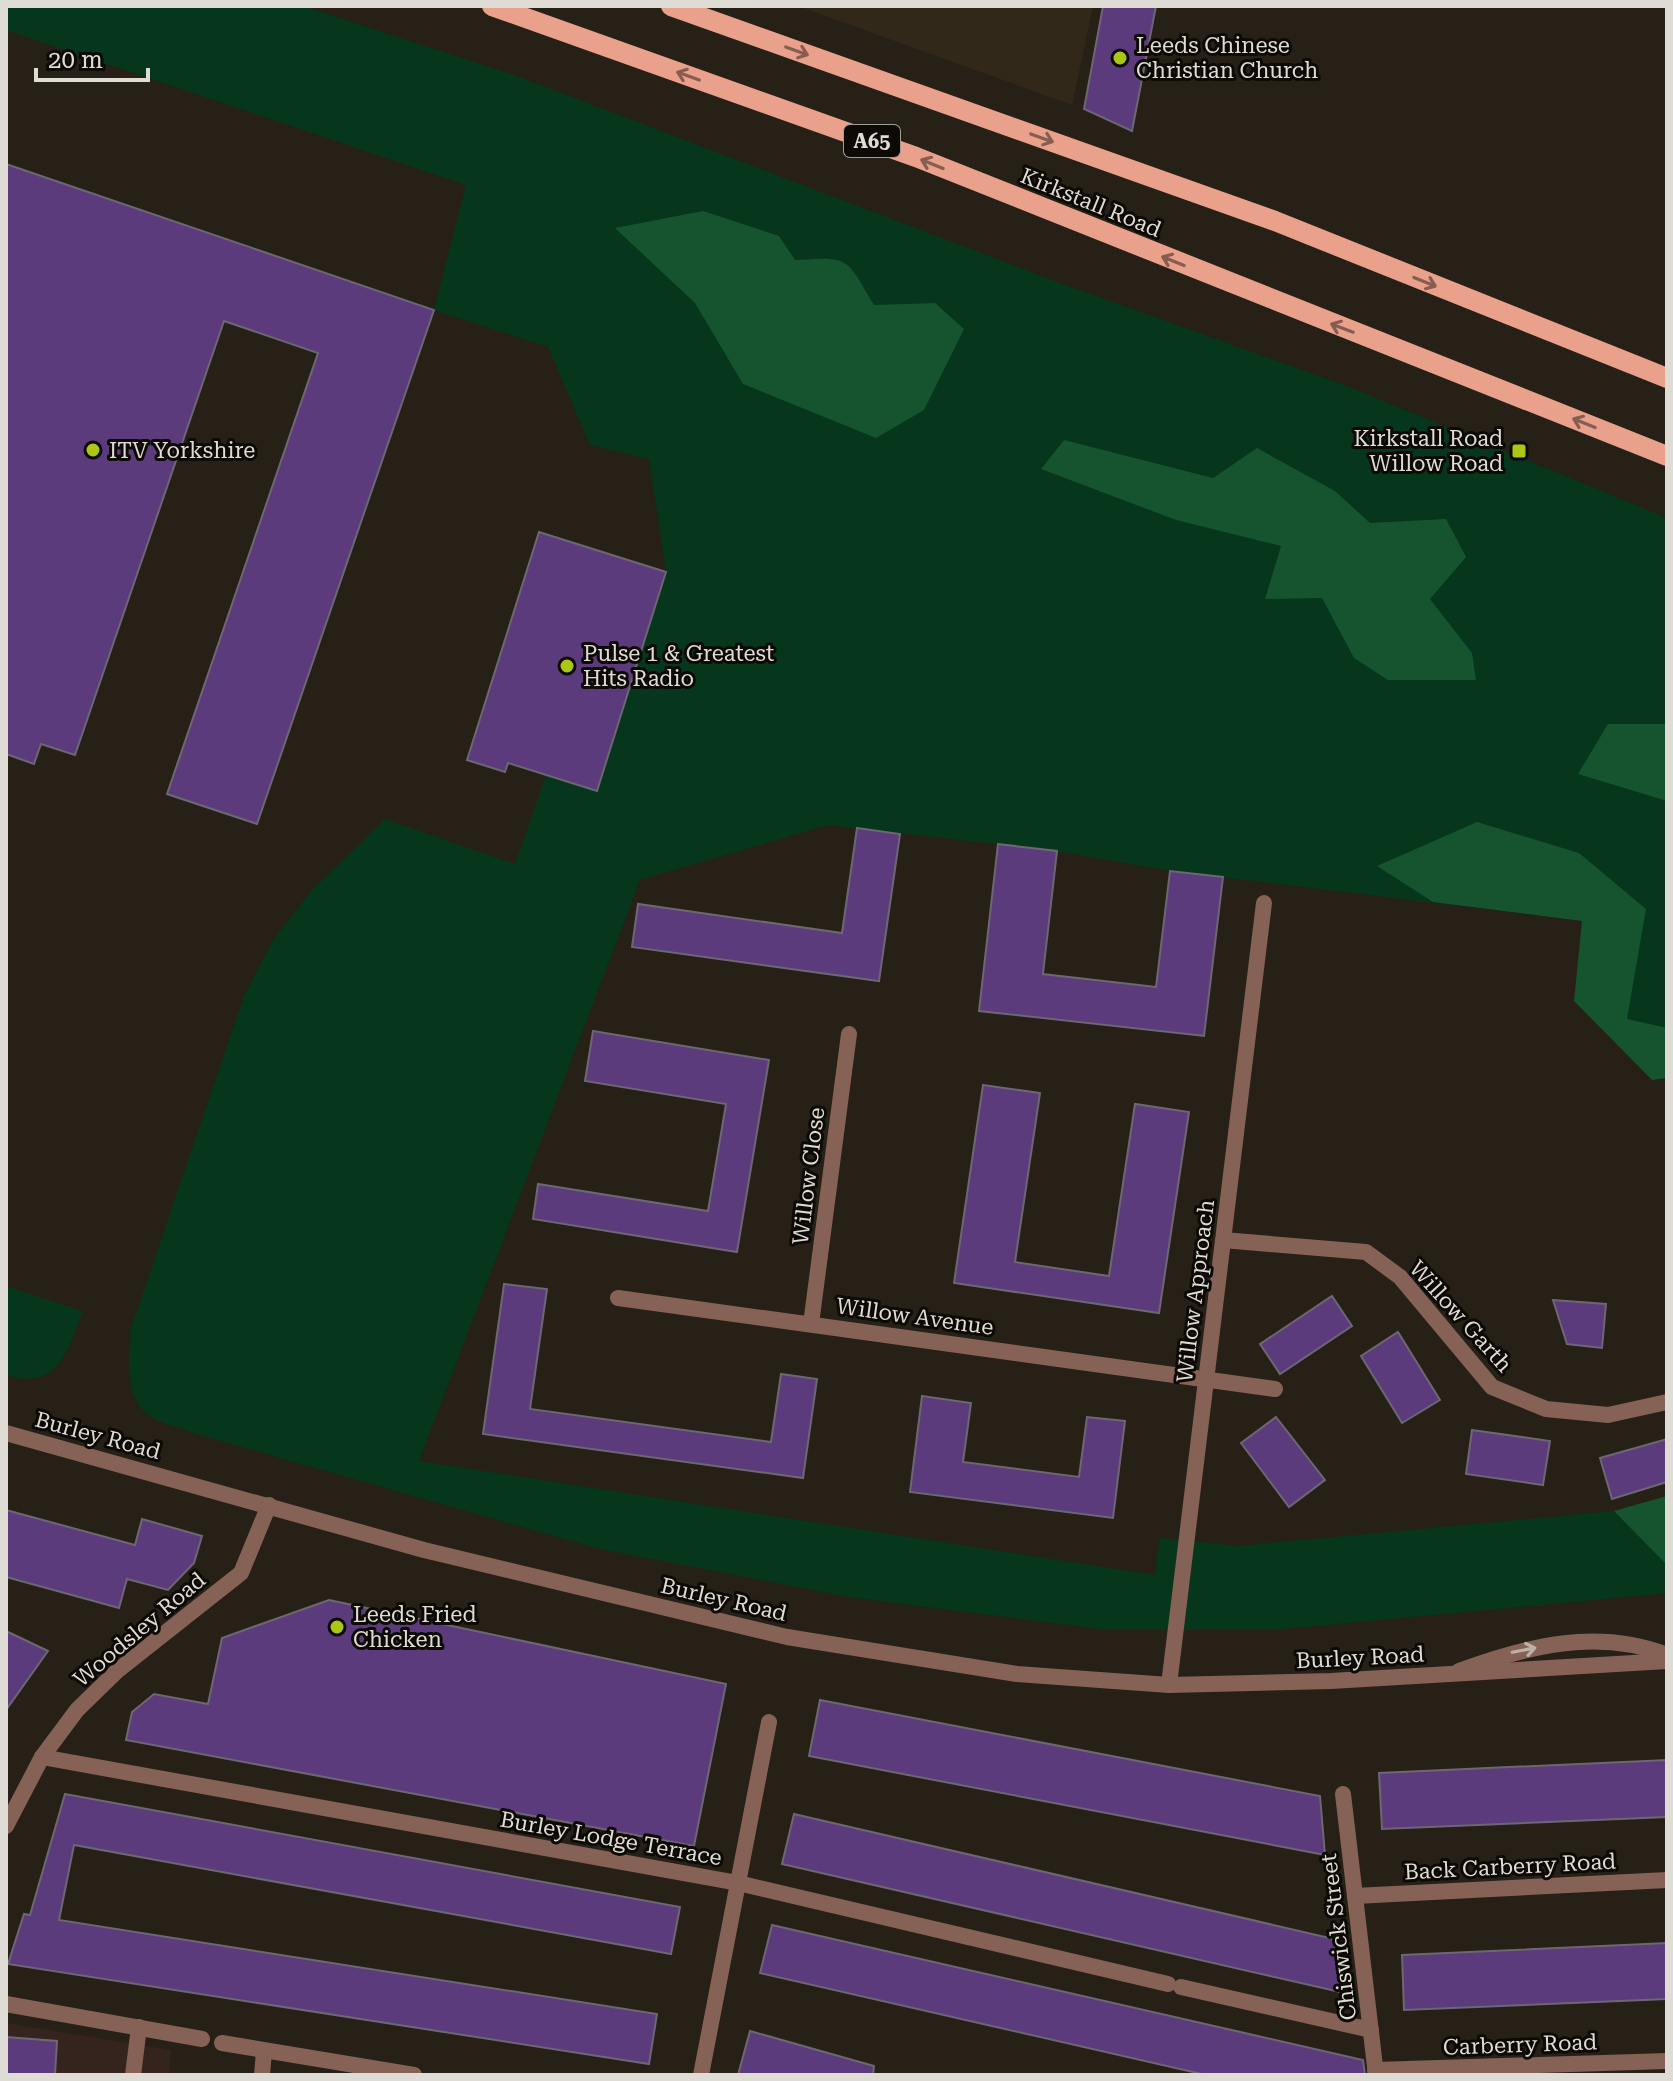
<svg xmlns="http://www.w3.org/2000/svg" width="1673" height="2081" font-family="'Roboto Serif',serif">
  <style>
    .commercial { fill: #35231d }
    .built { fill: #312819 }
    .green { fill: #06361b }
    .forest { fill: #165430 }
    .building { fill: #5c3b7c; stroke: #6c6773; stroke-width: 2 }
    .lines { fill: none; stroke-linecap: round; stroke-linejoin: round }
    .minor { stroke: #856156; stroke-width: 16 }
    .tertiary { stroke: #856156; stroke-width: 16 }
    .primary { stroke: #eaa18b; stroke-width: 20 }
    .oneway { stroke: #875d4f }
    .oneway2 { stroke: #c0b0a9 }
    .poi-dot { fill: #abc615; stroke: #0d0a06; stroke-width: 3 }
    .labels { text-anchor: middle; stroke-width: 6; stroke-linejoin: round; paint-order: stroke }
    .shield { fill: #0d0a06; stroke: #a09c97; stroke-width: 2 }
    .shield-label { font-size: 20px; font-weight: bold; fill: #dfdbd5 }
    .poi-label { font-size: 22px; fill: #dfdbd5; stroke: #0d0a06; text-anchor: start }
    .street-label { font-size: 22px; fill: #dfdbd5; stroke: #0d0a06 }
  </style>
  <rect width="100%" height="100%" fill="#262017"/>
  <polygon class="commercial" points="6,2023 171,2050 169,2075 6,2075"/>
  <polygon class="built" points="798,6 1093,6 1072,105"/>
  <g class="green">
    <path d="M6,6h297l214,70 551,210 279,100 320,132v534l-55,-41 -18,-89 -424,-51 -113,-20 -229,-26 -188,55 -221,581 736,114 5,-37 78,8 376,-35 53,-15v97l-394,37h-165l-259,-33 -249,-48 -404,-115c-15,-6 -35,-10 -48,-19 -24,-18 -19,-58 -18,-84l114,-335 29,-56 38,-49 74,-72 130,45 31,-89 51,16 69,-219 -17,-113 -59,-14 -42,-98 -114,-37 32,-125 -460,-155z"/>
    <path d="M6,1286l77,25c-16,40 -24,80 -77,64z"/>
  </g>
  <g class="forest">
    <path d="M703,211l76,25 16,24c56,-4 51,-2 79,45l61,-2 29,26 -40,81 -48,28 -133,-54 -48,-81 -80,-75z"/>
    <polygon points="1064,440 1213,478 1257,448 1335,491 1370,523 1446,519 1466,557 1430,599 1472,653 1476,680 1388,680 1354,658 1322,598 1265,599 1281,546 1176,520 1041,469"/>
    <polygon points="1608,724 1667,724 1667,801 1578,774"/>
    <polygon points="1477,822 1579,853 1646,909 1627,1019 1667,1028 1667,1078 1652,1080 1574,1001 1582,921 1433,902 1377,866"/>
    <polygon points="1667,1496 1667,1565 1614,1511"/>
  </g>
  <g class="building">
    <polygon points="1103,6 1156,6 1132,131 1084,109"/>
    <polygon points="6,164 434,310 257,824 167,794 318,353 224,321 75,755 41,744 34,764 6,754"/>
    <polygon points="539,532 666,572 597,791 508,763 505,772 467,760"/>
    <polygon points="857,828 900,834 879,981 632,947 638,904 842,933"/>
    <polygon points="998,844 1057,851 1043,974 1156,987 1170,871 1223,877 1204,1036 979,1011"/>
    <polygon points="593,1031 769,1060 737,1252 533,1219 538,1184 708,1211 726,1104 585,1081"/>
    <polygon points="983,1085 1040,1093 1015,1262 1109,1276 1135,1104 1189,1112 1159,1313 954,1283"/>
    <polygon points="504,1284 547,1289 530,1409 771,1442 781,1374 817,1379 803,1478 483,1434"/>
    <polygon points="1332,1296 1352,1326 1280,1374 1260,1344"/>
    <polygon points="1553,1300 1606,1304 1602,1348 1567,1344"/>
    <polygon points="1398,1332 1440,1400 1402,1423 1361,1356"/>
    <polygon points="922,1396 971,1403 963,1462 1079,1477 1087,1417 1125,1421 1113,1518 910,1492"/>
    <polygon points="1276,1417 1325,1480 1289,1507 1241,1443"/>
    <polygon points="1472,1430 1550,1441 1543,1485 1466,1474"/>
    <polygon points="1667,1439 1667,1482 1612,1499 1600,1458"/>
    <polygon points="6,1510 135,1545 142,1519 202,1536 194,1563 168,1590 127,1579 119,1608 6,1577"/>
    <polygon points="329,1600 726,1684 694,1846 126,1740 132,1712 154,1694 208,1704 222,1638"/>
    <polygon points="6,1631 48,1651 6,1710"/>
    <polygon points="820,1700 1320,1796 1325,1855 809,1756"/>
    <polygon points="1667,1760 1667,1817 1382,1829 1379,1773"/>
    <polygon points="65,1794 680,1907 671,1954 74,1845 59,1920 657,2014 649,2064 8,1964 24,1914 30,1915"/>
    <polygon points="794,1814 1334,1939 1340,1992 782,1864"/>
    <polygon points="772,1925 1363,2060 1365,2075 1206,2075 760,1973"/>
    <polygon points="1667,1943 1667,1999 1404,2010 1402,1955"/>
    <polygon points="750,2031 874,2066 873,2075 738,2075"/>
    <polygon points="6,2037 57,2041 55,2075 6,2075"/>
  </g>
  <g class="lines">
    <g class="minor">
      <polyline points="1223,1240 1366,1252 1400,1277 1492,1387 1546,1409 1608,1415 1667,1402"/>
      <polyline points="618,1298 1275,1389"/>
      <polyline points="811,1324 849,1034"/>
      <path d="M1459,1671c68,-25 138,-43 208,-16"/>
      <polyline points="1169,1685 1264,903"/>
      <polyline points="42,1757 738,1883 1168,1984"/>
      <polyline points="1343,1794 1376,2075"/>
      <polyline points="1355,1896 1667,1880"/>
      <polyline points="1181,1987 1371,2030"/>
      <polyline points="6,2004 202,2039"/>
      <polyline points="222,2043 414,2075"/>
      <polyline points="1375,2070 1667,2061"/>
      <polyline points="133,2075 139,2027"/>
      <polyline points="262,2075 264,2052"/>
      <polyline points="701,2075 769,1722"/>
    </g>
    <g class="tertiary">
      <polyline points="6,1433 424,1550 787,1637 1017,1674 1169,1685 1331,1681 1667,1661"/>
      <polyline points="6,1826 42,1757 77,1710 117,1671 241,1573 269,1505"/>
    </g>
    <g class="primary">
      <polyline points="492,6 916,157 1667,456"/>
      <polyline points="671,6 1275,221 1667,378"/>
    </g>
  </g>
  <defs><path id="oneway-shaft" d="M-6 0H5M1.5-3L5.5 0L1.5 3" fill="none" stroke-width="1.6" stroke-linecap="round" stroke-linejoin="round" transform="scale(2)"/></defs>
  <g class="oneway">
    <use href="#oneway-shaft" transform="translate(797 51) rotate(20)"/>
    <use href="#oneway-shaft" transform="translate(688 76) rotate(-160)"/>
    <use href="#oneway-shaft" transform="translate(1042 138) rotate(20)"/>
    <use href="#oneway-shaft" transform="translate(932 164) rotate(-158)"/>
    <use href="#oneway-shaft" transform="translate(1173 261) rotate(-158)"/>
    <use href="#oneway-shaft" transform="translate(1425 282) rotate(22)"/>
    <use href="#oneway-shaft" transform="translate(1342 328) rotate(-159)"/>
    <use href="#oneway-shaft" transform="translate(1584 423) rotate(-158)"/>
  </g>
  <use class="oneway2" href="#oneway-shaft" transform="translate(1524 1650) rotate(-11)"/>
  <g class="poi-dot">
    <circle cx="1120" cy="58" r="8"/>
    <circle cx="93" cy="450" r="8"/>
    <rect x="1511" y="443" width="16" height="16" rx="4"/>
    <circle cx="567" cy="666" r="8"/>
    <circle cx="337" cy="1627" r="8"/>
  </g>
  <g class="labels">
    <rect class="shield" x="844" y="125" width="56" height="32" rx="6"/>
    <g class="shield-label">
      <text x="872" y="148">A65</text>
    </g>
    <g class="poi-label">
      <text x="1136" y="53">Leeds Chinese<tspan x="1136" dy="25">Christian Church</tspan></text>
      <text x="1503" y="446" text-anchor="end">Kirkstall Road<tspan x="1503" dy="25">Willow Road</tspan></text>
      <text x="109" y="458">ITV Yorkshire</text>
      <text x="583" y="661">Pulse 1 &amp; Greatest<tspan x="583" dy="25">Hits Radio</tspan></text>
      <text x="353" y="1622">Leeds Fried<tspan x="353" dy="25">Chicken</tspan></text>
    </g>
    <g class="street-label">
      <text transform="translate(1091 202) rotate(22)" y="8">Kirkstall Road</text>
      <text transform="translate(808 1176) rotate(-83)" y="8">Willow Close</text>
      <text transform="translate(1195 1291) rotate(-83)" y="8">Willow Approach</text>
      <text transform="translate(915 1316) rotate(8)" y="8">Willow Avenue</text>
      <text transform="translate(1461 1316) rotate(48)" y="8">Willow Garth</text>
      <text transform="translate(98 1435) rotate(15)" y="8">Burley Road</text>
      <text transform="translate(724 1599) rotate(13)" y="8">Burley Road</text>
      <text transform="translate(139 1629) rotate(-40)" y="8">Woodsley Road</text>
      <text transform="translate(1360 1657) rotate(-3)" y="8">Burley Road</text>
      <text transform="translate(611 1838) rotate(10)" y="8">Burley Lodge Terrace</text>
      <text transform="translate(1510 1866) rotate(-3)" y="8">Back Carberry Road</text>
      <text transform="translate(1338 1937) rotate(-97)" y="8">Chiswick Street</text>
      <text transform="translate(1520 2044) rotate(-2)" y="8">Carberry Road</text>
    </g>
  </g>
  <rect width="1673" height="2081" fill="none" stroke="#dfdbd5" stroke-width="16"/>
  <path d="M36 68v12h112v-12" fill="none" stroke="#dfdbd5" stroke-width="4"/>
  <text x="48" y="68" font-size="24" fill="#dfdbd5" stroke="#0d0a06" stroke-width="6" paint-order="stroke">20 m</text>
</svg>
